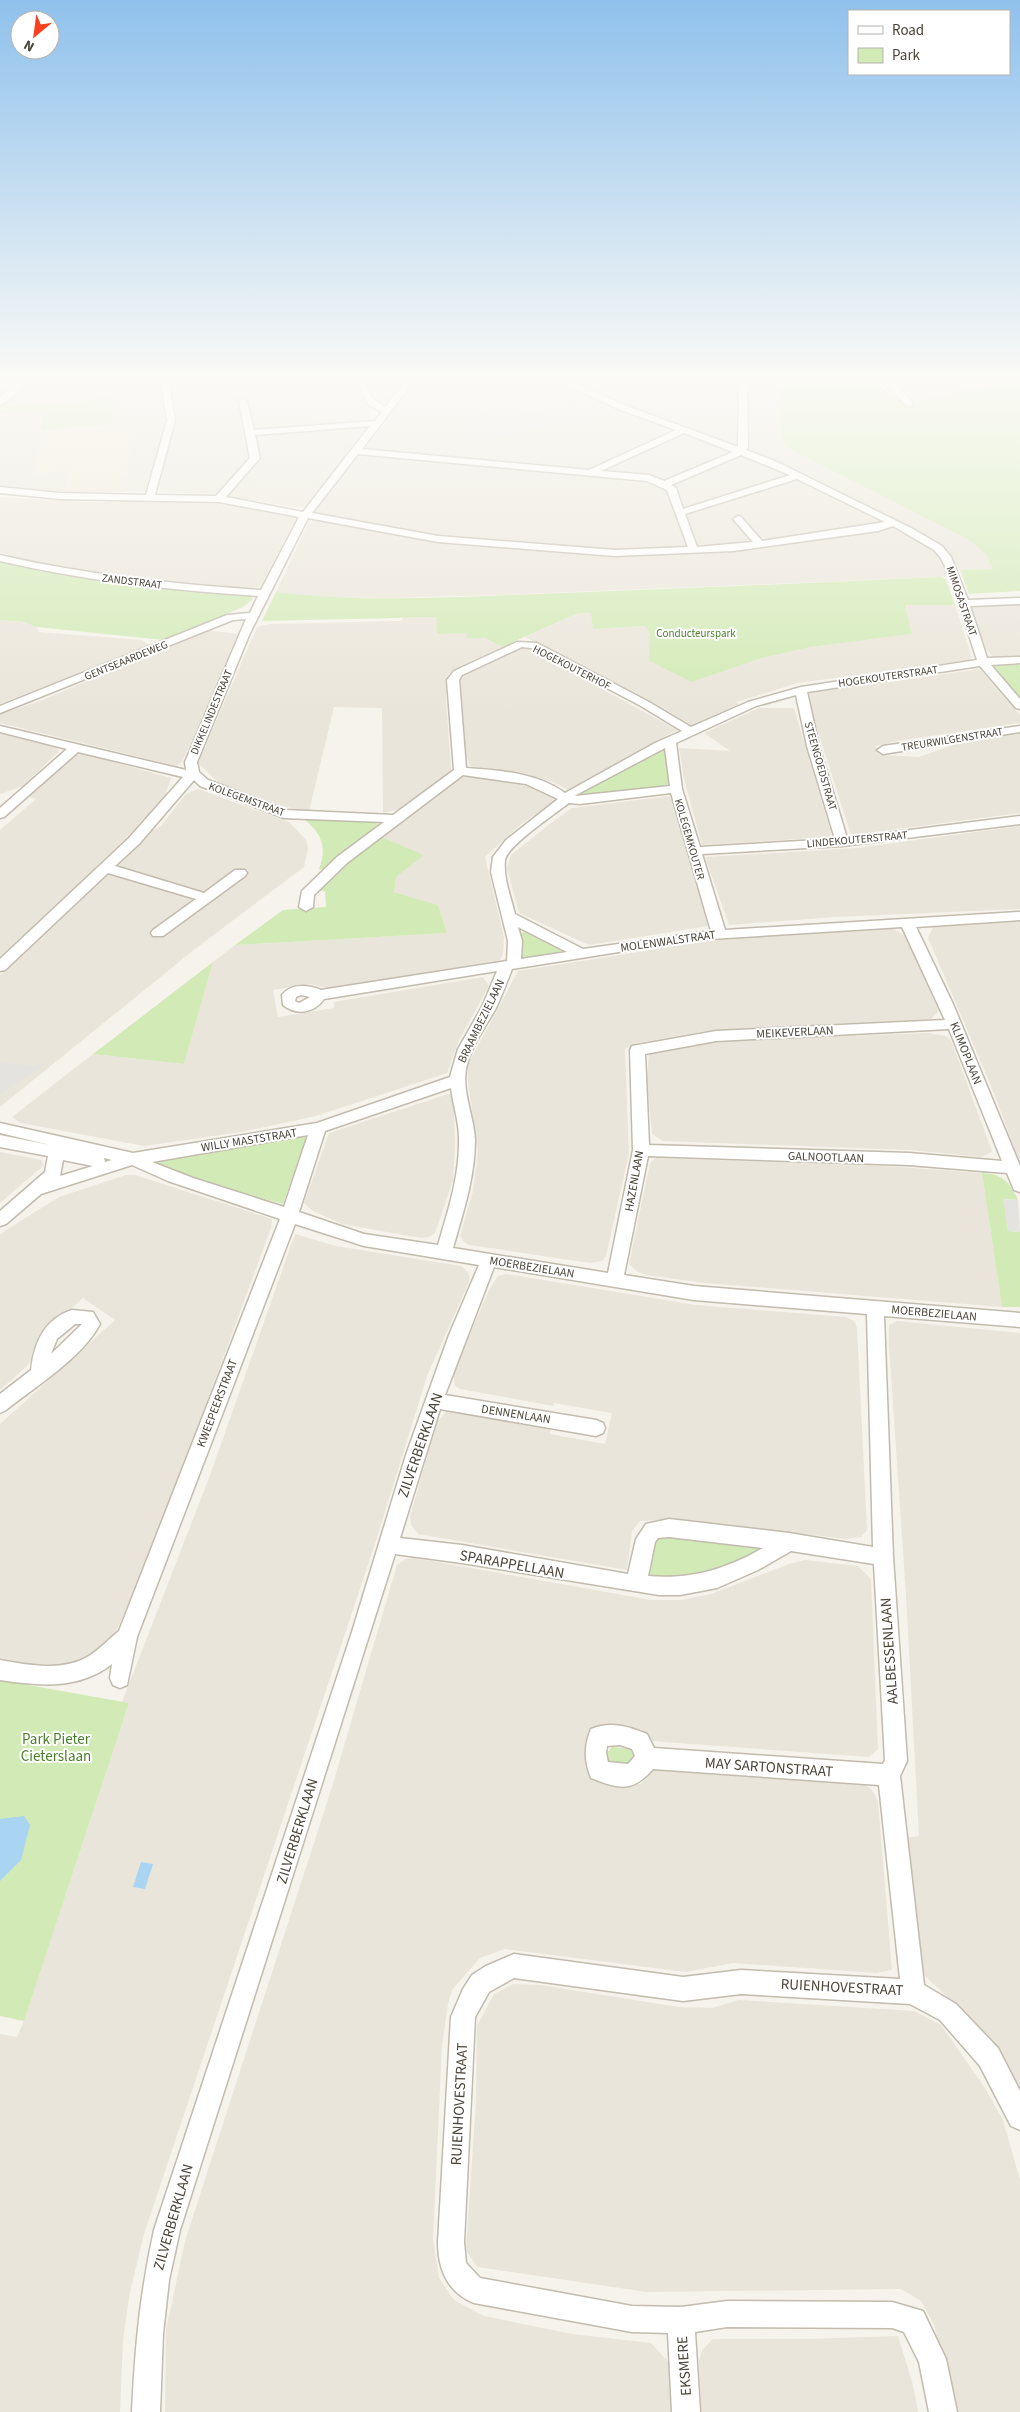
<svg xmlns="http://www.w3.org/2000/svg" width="1020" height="2412" font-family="'Source Sans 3',sans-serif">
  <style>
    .residential { fill: #eae5da }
    .education { fill: #efe8d6 }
    .green { fill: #d2eab5 }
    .parking { fill: #e5e3e0 }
    .water { fill: #a9d4f2 }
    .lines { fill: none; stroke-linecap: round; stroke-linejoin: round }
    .minor-casing { stroke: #c2bbae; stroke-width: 3 }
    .minor { fill: #fff; fill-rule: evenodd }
    .labels { text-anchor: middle; stroke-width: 4; stroke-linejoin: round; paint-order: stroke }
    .far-street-label { font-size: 11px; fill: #4b4439; stroke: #fff }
    .far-park-label { font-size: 11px; fill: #4a7f2a; stroke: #fff }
    .street-label { font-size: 12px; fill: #4b4439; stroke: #fff }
    .near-street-label { font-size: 15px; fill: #4b4439; stroke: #fff }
    .near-park-label { font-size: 15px; fill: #4a7f2a; stroke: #fff }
  </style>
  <rect width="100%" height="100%" fill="#f6f3ec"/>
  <g class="residential">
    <polygon points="124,376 159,376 165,410 164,418 42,430 35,473 69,470 66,492 0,485 0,409 9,399 29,385 63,379"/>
    <polygon points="170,376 353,376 372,420 369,425 371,426 305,507 300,508 215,494 161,492 159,491 176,411"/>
    <polygon points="364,376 410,376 387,402 375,401"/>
    <polygon points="422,376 778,376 781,438 791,450 960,533 986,554 993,569 960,570 942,577 497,595 391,598 315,597 276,592 313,513"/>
    <polygon points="886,376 1020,376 1020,379 913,403"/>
    <polygon points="139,424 163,424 146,491 118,492 120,474 125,473"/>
    <polygon points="0,497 104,503 105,501 184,501 229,505 296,518 261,586 254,588 232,587 150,580 74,570 16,559 13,556 0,552"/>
    <polygon points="1020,602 1020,657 994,658 985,648 971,605"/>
    <polygon points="905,605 955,605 972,657 969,660 798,683 736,702 739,704 693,726 658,705 525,637 576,614 592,613 593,629 645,626 650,634 650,651 692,682 762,658 811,647 911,634"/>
    <polygon points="436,617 467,633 467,638 483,638 502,647 452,671 447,676 446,699 451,771 400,809 383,813 382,708 334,707 309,811 280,806 218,782 198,763 257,627 270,624 400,621 403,618"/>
    <polygon points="0,620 31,623 37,627 38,632 142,640 150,646 0,704"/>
    <polygon points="207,630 238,634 213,696 183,760 177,766 0,723 0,714 40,701"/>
    <polygon points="521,648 527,648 677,730 568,790 553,782 533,777 470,766 466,755 460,676 465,672"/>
    <polygon points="980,669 1020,715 1020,723 897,741 876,746 876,751 882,755 919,757 970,739 1020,732 1020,813 851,835 810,707 808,693"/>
    <polygon points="759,708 794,708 831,833 830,837 702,845 684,779 679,748 730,751 704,733"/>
    <polygon points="0,733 57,748 59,751 23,786 0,794"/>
    <polygon points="85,754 171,778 165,796 120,846 0,957 0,830 36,799 27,796 76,755"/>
    <polygon points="471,776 541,789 559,798 520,825 485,857 504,937 503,954 500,960 331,989 310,984 273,990 278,1017 334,1008 334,1002 339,1001 483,977 489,986 459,1040 447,1073 316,1116 242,1132 144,1146 21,1123 12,1117 93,1054 184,1064 213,962 235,945 447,933 438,905 394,892 396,877 423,855 379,836 462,777"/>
    <polygon points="198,789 289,822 306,840 308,849 304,867 195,949 0,1107 0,975 140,838 161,826 186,794"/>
    <polygon points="670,796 708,926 589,945 519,913 507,868 511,855 551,823 572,808"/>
    <polygon points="1020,826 1020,909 835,917 729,925 705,857 857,848"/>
    <polygon points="1020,921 1020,1164 992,1088 928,938 933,927"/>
    <polygon points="893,928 906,937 939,1011 931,1019 712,1030 637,1043 625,1049 629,1153 606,1256 602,1261 590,1263 469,1245 464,1242 460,1236 473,1191 478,1151 468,1082 468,1064 518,971 727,938"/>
    <polygon points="928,1033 945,1036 951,1040 992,1151 988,1154 981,1157 910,1150 663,1141 652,1134 647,1081 649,1054 684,1046 740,1040"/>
    <polygon points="448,1094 451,1095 454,1112 455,1144 453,1180 435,1233 429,1237 421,1238 342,1224 313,1211 304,1203 329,1133"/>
    <polygon points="0,1152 42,1160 43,1166 0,1203"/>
    <polygon points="656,1158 885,1166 982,1173 1002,1307 705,1283 646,1275 638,1272 629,1264 650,1163"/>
    <polygon points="126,1175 135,1175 272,1219 271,1228 148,1562 114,1636 98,1650 84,1659 66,1664 31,1664 0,1658 0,1424 115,1320 83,1298 48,1329 39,1350 26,1367 0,1390 0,1234 59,1197"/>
    <polygon points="295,1234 336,1246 461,1266 468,1272 470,1280 427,1376 376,1541 144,2234 130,2292 123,2340 120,2412 0,2412 0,2034 17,2037 24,2021 129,1703 122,1702 209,1478"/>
    <polygon points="506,1274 696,1305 846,1317 854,1321 857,1328 867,1530 861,1537 846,1539 679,1519 640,1521 632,1531 627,1570 418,1534 411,1525 410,1516 437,1422 447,1411 460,1410 550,1426 550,1434 605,1444 612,1413 554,1403 554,1406 460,1389 455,1386 453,1373 489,1290 498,1276"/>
    <polygon points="897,1321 1020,1333 1020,2093 978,2026 920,1971 906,1838 919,1836 906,1595 889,1346 889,1325"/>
    <polygon points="415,1558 651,1600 681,1600 711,1594 789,1564 805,1560 858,1566 871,1579 878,1749 869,1757 651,1741 641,1729 591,1727 588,1774 594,1782 641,1784 649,1773 657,1768 860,1781 872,1790 878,1802 892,1970 876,1973 733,1963 686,1972 505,1949 480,1958 452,1990 448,2004 442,2045 433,2239 439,2278 454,2300 484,2316 572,2334 651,2343 672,2366 675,2412 165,2412 166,2330 185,2241 332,1787 397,1565 406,1559"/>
    <polygon points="513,1984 540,1985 679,2007 712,2008 739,2000 914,2011 941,2025 985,2088 1003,2120 1020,2180 1020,2412 956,2412 934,2325 921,2301 901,2289 647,2292 477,2267 466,2250 476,2101 477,2026 494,1994"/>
    <polygon points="898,2336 913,2385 918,2412 701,2412 699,2361 702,2350 713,2339 807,2339"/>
  </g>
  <g class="education">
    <polygon points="471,376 507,376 568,403 543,409 524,400 526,397 490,393 464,383"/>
    <polygon points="164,418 163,424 139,424 125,473 120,474 118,492 66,492 69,471 34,473 42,430"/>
  </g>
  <g class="green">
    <polygon points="778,376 867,376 903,404 1020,379 1020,591 969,594 960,570 993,569 986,554 966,538 791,450 781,438"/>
    <polygon points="114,398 112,424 42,430 43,413 38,413 38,411 0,414 0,409 3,405 36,406"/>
    <polygon points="0,559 28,566 254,593 252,600 243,607 164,640 37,627 24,622 0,620"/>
    <path d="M942,577l4,2 9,26h-50l7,29 -101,13 -49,11 -70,24 -43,-21 1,-27 -5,-8 -52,3 -2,-16 -15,1 -74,33 -18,-9h-17v-5l-30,1 -1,-17 -174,4 14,-29c86,11 174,5 261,2 135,-5 270,-11 405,-17z"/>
    <polygon points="1020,664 1020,698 993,666"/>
    <polygon points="664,748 670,784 668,786 573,796"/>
    <path d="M302,818l73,3 4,6 -53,43 -7,-1c9,-21 2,-38 -17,-51z"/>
    <polygon points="379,836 424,855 396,877 394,892 438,905 447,933 235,945 283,910 326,907 325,891 316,891 345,863"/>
    <polygon points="528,931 561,949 559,954 520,958 521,933"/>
    <polygon points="213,962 184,1064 93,1054"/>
    <polygon points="307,1135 283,1204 211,1184 154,1162"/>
    <path d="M982,1173c20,1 28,9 36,27l-14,-1 4,32 12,1v75h-18z"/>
    <polygon points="663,1535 758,1547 757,1552 732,1565 708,1574 654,1579 646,1571 653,1539"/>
    <polygon points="0,1680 129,1703 24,2021 0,2016"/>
    <polygon points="612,1747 632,1749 636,1755 630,1765 611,1763 608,1761 607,1753"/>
  </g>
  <g class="parking">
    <polygon points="568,403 589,415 488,440 462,437 479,413 509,417"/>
    <polygon points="0,1062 34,1066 48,1062 0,1094"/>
    <polygon points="1003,1199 1018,1200 1020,1232 1008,1231"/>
  </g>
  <g class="water">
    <polygon points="24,1816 30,1825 21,1860 0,1881 0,1819"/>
    <polygon points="141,1862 153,1864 145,1889 133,1887"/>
  </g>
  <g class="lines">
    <defs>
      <g id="minor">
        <path d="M0,376h66c-9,6 -22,0 -31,4 -13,6 -24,21 -35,25v-8l13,-12 11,-5h-24z"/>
        <path d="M160,376h8l7,44 -20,75 61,1 34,-38 -11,-57 4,-3 4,3 7,29 121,-9 7,-9 -14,-7 -13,-29h8l9,22 13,9 24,-31h9l-56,73 227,21 87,-40 -58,-21 -69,-33h11l64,29 114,42 1,-71h8l1,71 -2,3 29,11 138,68 29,17 9,11 17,43 52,-2v6l-50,2 17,52 33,-1v6l-29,2 29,34v10l-4,-1 -36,-42 -173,26 12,54 28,92 173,-22v8l-178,22 -140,8 23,76 295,-18v8l-104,7 37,77 67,162v26l-6,-2 -7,-17 -98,-8 -261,-9 -24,119 70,11 326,27v14l-136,-11 9,241 14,204 -7,15 24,209 32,19 42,44 22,43v39l-9,-4 -31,-60 -40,-46 -30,-16 -169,-10 -58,7 -169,-23 -25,14 -14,25 -11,225 2,21 14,15 152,28 49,1 46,-6 165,1 31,9 23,48 11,53h-28l-10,-50 -15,-30 -12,-4 -165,-1 -32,5 5,80h-28l-4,-79 -36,-1 -158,-29c-27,-11 -36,-34 -36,-61l13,-225 12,-28 9,-14 14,-9 28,-12 169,23 58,-7 159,9 -21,-194 -226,-16c-21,24 -34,20 -62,9 -7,-18 -7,-32 0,-49 19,-8 37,-3 56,5l7,14 229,16 2,-4 -11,-196 -83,-13 -33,19 -41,18 -37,7h-21l-197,-32 -67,-9 -215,676 -11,50 -6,54 -3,78h-28c3,-65 8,-118 22,-182l198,-598 54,-177 43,-120 30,-70 -115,-19 -69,-22 -158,413 -10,48 -7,3 -7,-3 -3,-7 2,-14c-33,26 -73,22 -112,16v-20c28,5 63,12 89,-4 11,-7 20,-17 30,-25l161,-412 -112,-38 -36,-16 -91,29 -35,30 -6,2v-15l45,-39 3,-16 -48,-9v-12l50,10 -50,-12v-10l133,30 184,-30 133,-46 8,-28 24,-42 15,-36 -173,28c-10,14 -27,17 -41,6l-1,-10c9,-12 27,-10 39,-5l186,-29 1,-20 -17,-69 2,-15 13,-17 52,-41 -32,-15 -63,-9 -116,88 -33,32 -1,12 -7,4 -7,-4 3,-16 35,-34 47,-35 -100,-4 -84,-32 -6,-6 -55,64 -24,22 89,27 31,-23h10l2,3 -2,3 -82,60h-10l-2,-3 2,-3 43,-31 -88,-26 -103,97 -5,1v-12l129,-121 54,-61 -105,-25 -74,65 -4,1v-10l67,-59 -67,-17v-6l186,44 -1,-8 61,-143 -13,1 -233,93v-7l227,-91 23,-2 8,-17c-87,-6 -173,-15 -258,-35v-6c86,20 173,29 261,35l38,-73 -80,-15 -159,-3 -60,-6v-6l60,6 86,2 21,-75zM370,426l-67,86 -77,-15 34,-39 -5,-23zM684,433l49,19 -69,29 -15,-6 -48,-4zM358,454l289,27 20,9 21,57 -73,3 -177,-14 -126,-23zM741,455l49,20 -107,34 -7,-21 -5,-3zM797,479l88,43 -123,19 -21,-24 -3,-1 -5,3 20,23 -56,5 -12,-33zM308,518l130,24 177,14 118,-5 145,-20 15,-5 41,24 7,8 9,19 27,83 -176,27 -53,15 -57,25 -42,-25 -112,-59 -20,-1 -63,29 -7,9 7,90 -61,45 -107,-5 -78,-30 -9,-8 -2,-10 53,-129zM522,647l9,1 110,58 41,25 -27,12 -90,50c-27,-20 -67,-23 -99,-25l-7,-88 3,-5zM796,695l11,51 28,93 -135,8 -18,-58 -6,-46 80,-37zM665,748l5,38 -95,10 1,-1zM671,793l40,138 -128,18 -68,-35c-4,-17 -12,-36 -10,-54 2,-14 51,-47 64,-57l11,1zM518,927l49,25 -46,7 1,-18zM902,927l43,93 -229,11 -84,15 -2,4 3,100 -25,123 -155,-25c10,-35 22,-71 22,-108 -1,-24 -13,-47 -9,-71 4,-22 19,-41 30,-61 6,-13 11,-26 16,-39l182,-29zM301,995l9,2 -11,6 -4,-2 1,-4zM949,1029l53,132 -93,-8 -260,-8 -4,-91 71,-13zM451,1088c2,17 8,33 8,50 1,37 -11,73 -21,107l-74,-11 -65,-22 26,-81zM308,1135l-24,72 -91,-29 -41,-16zM104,1158l8,2 -7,2zM63,1160l30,6 -33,10zM494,1267l200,33 173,14 6,233 -84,-14 -120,-14 -23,5 -10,15 -8,35 -166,-29 -62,-7 40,-129 156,27 7,-3 2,-5 -2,-5 -7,-3 -151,-25zM669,1537l94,11c-37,21 -72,32 -115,28l7,-34 3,-4zM620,1745l12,4 3,7 -7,8 -20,-2 -2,-9 1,-7z"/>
        <path d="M874,376c17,0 29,15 39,28l-1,2h-6l-12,-14z"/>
        <polygon points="1020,726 1020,732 883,754 877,750 883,746"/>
        <path d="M72,1310l21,2 7,12c-18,34 -64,62 -94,86l-6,3v-19l31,-24c3,-27 13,-51 41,-60zM75,1324h7l-31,30 6,-15z"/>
      </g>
    </defs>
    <use href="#minor" class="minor-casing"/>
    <use href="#minor" class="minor"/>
  </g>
  <linearGradient id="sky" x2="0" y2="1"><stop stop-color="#8fc1ec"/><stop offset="0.53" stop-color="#fbfaf6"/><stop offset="1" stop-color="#fbfaf6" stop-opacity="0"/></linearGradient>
  <rect width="1020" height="714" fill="url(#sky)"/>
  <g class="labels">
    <g class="far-street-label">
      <text transform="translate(132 581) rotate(7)" y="4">ZANDSTRAAT</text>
      <text transform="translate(962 601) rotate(71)" y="4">MIMOSASTRAAT</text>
      <text transform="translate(126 660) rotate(-22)" y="4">GENTSEAARDEWEG</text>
      <text transform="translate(572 667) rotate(27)" y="4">HOGEKOUTERHOF</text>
      <text transform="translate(888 676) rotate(-8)" y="4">HOGEKOUTERSTRAAT</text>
      <text transform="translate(211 712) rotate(-67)" y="4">DIKKELINDESTRAAT</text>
      <text transform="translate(952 739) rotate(-9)" y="4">TREURWILGENSTRAAT</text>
      <text transform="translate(821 766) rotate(74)" y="4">STEENGOEDSTRAAT</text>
      <text transform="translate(247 799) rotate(20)" y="4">KOLEGEMSTRAAT</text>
      <text transform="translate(690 839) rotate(74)" y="4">KOLEGEMKOUTER</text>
      <text transform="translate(857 839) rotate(-5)" y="4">LINDEKOUTERSTRAAT</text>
    </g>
    <g class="far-park-label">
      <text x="696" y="637">Conducteurspark</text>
    </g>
    <g class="street-label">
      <text transform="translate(668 941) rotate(-8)" y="4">MOLENWALSTRAAT</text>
      <text transform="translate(481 1021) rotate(-64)" y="4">BRAAMBEZIELAAN</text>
      <text transform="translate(795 1032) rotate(-3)" y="4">MEIKEVERLAAN</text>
      <text transform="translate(966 1053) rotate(68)" y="4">KLIMOPLAAN</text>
      <text transform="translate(249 1140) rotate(-9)" y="4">WILLY MASTSTRAAT</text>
      <text transform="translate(826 1157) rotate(2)" y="4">GALNOOTLAAN</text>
      <text transform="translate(634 1181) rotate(-80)" y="4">HAZENLAAN</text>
      <text transform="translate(532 1267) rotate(9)" y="4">MOERBEZIELAAN</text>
      <text transform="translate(934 1313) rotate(5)" y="4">MOERBEZIELAAN</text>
      <text transform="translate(217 1403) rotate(-69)" y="4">KWEEPEERSTRAAT</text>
      <text transform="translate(516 1414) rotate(9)" y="4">DENNENLAAN</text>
    </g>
    <g class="near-street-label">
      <text transform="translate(420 1445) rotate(-71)" y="5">ZILVERBERKLAAN</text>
      <text transform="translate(512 1564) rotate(10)" y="5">SPARAPPELLAAN</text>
      <text transform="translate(889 1651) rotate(-94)" y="5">AALBESSENLAAN</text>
      <text transform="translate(769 1767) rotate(4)" y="5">MAY SARTONSTRAAT</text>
      <text transform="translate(297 1831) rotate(-73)" y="5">ZILVERBERKLAAN</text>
      <text transform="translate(842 1987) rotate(3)" y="5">RUIENHOVESTRAAT</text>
      <text transform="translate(459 2104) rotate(-87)" y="5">RUIENHOVESTRAAT</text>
      <text transform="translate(173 2217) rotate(-74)" y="5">ZILVERBERKLAAN</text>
      <text transform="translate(684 2366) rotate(-94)" y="5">EKSMERE</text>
    </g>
    <g class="near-park-label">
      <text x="56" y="1744">Park Pieter<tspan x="56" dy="17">Cieterslaan</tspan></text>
    </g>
  </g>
  <rect x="848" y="10" width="162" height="65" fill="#ffffff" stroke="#b7b4b0"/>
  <rect x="858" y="26" width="25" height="8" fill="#ffffff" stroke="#b7b4b0"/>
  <text x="892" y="35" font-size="15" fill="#4b4439">Road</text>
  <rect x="858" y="48" width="25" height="15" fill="#d2eab5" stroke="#b7b4b0"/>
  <text x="892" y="60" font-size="15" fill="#4b4439">Park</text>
  <g transform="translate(35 35) rotate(209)"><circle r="24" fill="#ffffff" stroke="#b7b4b0"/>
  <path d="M0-4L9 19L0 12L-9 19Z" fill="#fc3f1d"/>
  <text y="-8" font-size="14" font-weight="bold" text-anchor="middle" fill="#4b4439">N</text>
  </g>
</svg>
